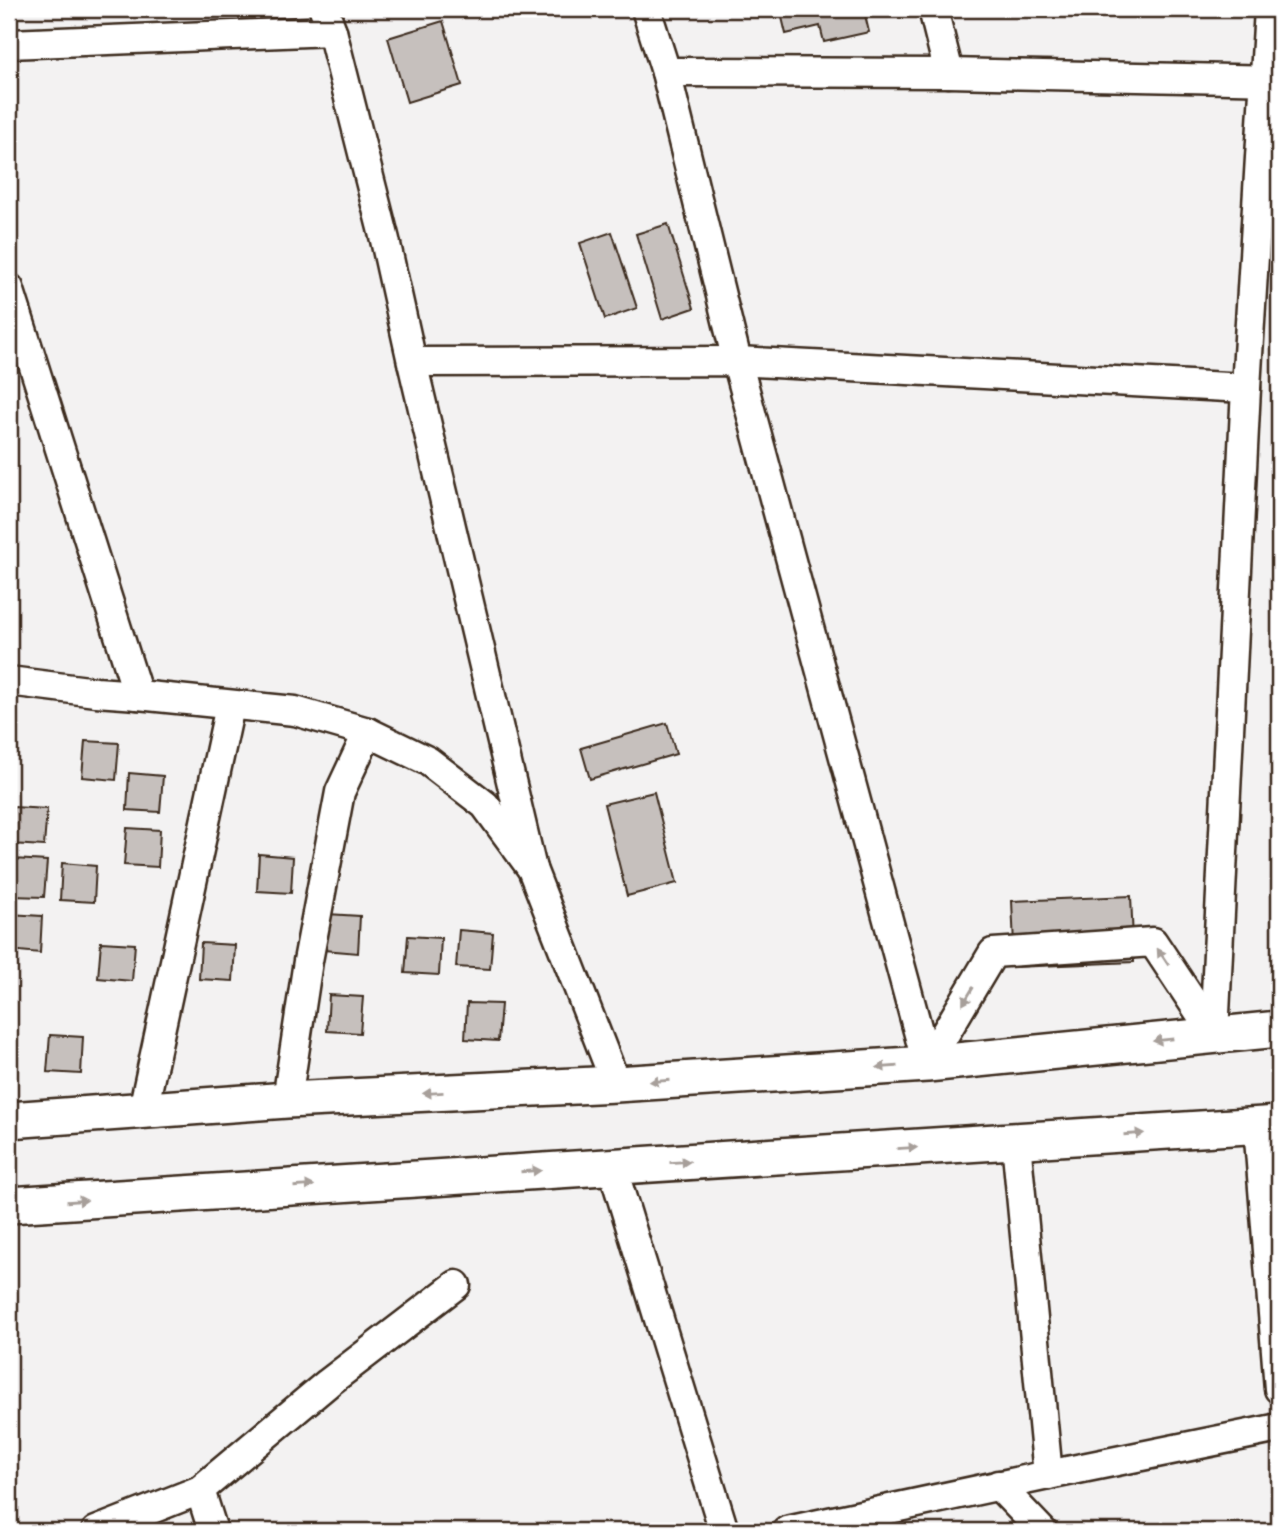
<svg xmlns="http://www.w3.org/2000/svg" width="1288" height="1540" font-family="Mali,sans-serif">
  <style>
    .building { fill: #c6c0bd; stroke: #3b2a1e; stroke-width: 2 }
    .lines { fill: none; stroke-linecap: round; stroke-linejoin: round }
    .minor-casing { stroke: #3b2a1e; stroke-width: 33 }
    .major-casing { stroke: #3b2a1e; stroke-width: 40 }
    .minor { stroke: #fff; stroke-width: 28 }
    .major { stroke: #fff; stroke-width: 35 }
    .oneway { fill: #a79f9a }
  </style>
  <rect width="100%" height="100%" fill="#f3f2f2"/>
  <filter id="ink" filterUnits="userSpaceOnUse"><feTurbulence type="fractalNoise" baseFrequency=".0143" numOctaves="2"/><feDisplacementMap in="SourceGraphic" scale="14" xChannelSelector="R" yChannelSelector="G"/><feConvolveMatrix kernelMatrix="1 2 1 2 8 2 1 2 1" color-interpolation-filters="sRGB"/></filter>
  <g filter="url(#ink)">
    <g class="building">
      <polygon points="515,9 539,9 517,16"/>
      <polygon points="780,9 894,9 865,15 869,32 824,42 820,26 786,34"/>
      <polygon points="443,21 462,85 407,102 388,38"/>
      <polygon points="668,224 694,308 662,319 636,234"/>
      <polygon points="612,232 637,308 605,319 580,243"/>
      <polygon points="667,723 676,754 590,779 581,748"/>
      <polygon points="85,741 119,743 116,780 82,777"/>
      <polygon points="129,773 163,776 160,812 127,810"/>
      <polygon points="654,792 677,883 627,896 604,804"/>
      <polygon points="13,807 47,809 44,846 11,844"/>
      <polygon points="127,828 160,830 158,867 124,865"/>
      <polygon points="259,854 293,857 291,893 257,891"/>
      <polygon points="13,859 47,861 44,897 11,896"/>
      <polygon points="62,863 96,866 94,902 60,900"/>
      <polygon points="1131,896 1134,962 1015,967 1012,901"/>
      <polygon points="9,914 42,916 40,953 9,950"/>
      <polygon points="327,914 360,916 358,953 324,950"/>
      <polygon points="459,930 493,933 490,969 456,967"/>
      <polygon points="408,936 441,938 439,975 405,973"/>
      <polygon points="101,942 135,944 132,981 98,978"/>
      <polygon points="201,943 235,945 233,981 199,979"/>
      <polygon points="329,995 363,997 360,1033 327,1031"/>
      <polygon points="467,1003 501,1004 498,1041 465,1039"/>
      <polygon points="50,1035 83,1037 81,1074 47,1072"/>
    </g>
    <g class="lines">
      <defs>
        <g id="minor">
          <polyline points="324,9 332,31 385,240 412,362 532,869"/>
          <polyline points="646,9 666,72 737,361 927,1064"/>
          <polyline points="933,9 949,73"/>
          <polyline points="9,44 332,31"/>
          <polyline points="666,72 949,73 1279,80"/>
          <polyline points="9,288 138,695"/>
          <polyline points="412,362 737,361 1246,388"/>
          <polyline points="9,681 96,692 138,695 295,711 368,732 428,761 485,805 532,869 616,1084"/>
          <polyline points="1214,1034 1246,388 1269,9"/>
          <polyline points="927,1064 993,953 1153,942 1214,1034"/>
          <polyline points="287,1100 308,961 340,792 368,732"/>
          <polyline points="143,1110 230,706"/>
          <polyline points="1258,1126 1279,1389"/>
          <polyline points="1016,1142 1048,1475"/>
          <polyline points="612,1166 724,1531"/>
          <polyline points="998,1485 1042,1531"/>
          <polyline points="200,1490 213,1531"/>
          <polyline points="96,1531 200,1490 328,1383 456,1285"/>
          <polyline points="787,1531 1048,1475 1279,1428"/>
        </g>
        <g id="major">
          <polyline points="9,1120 287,1100 616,1084 927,1064 1279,1029"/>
          <polyline points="9,1205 1279,1124"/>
        </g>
      </defs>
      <use href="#minor" class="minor-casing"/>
      <use href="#major" class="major-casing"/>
      <use href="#minor" class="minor"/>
      <use href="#major" class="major"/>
    </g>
    <defs><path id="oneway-solid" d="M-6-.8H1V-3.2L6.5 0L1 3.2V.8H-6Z" transform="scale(1.75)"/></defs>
    <g class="oneway">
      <use href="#oneway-solid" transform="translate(1163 957) rotate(-124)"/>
      <use href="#oneway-solid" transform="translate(968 996) rotate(121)"/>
      <use href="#oneway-solid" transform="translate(1163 1040) rotate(174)"/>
      <use href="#oneway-solid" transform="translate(887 1067) rotate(176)"/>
      <use href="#oneway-solid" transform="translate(660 1081) rotate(176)"/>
      <use href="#oneway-solid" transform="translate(433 1093) rotate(177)"/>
      <use href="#oneway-solid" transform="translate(1134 1134) rotate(-4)"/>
      <use href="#oneway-solid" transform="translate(907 1148) rotate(-3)"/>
      <use href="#oneway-solid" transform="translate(680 1162) rotate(-3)"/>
      <use href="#oneway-solid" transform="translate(531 1171) rotate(-4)"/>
      <use href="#oneway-solid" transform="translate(304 1186) rotate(-4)"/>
      <use href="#oneway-solid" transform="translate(77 1201) rotate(-4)"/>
    </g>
  </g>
  <rect width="1288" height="1540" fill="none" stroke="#fff" stroke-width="35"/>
  <rect x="18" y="18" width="1253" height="1505" fill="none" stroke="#3b2a1e" stroke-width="2.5" filter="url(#ink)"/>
</svg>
